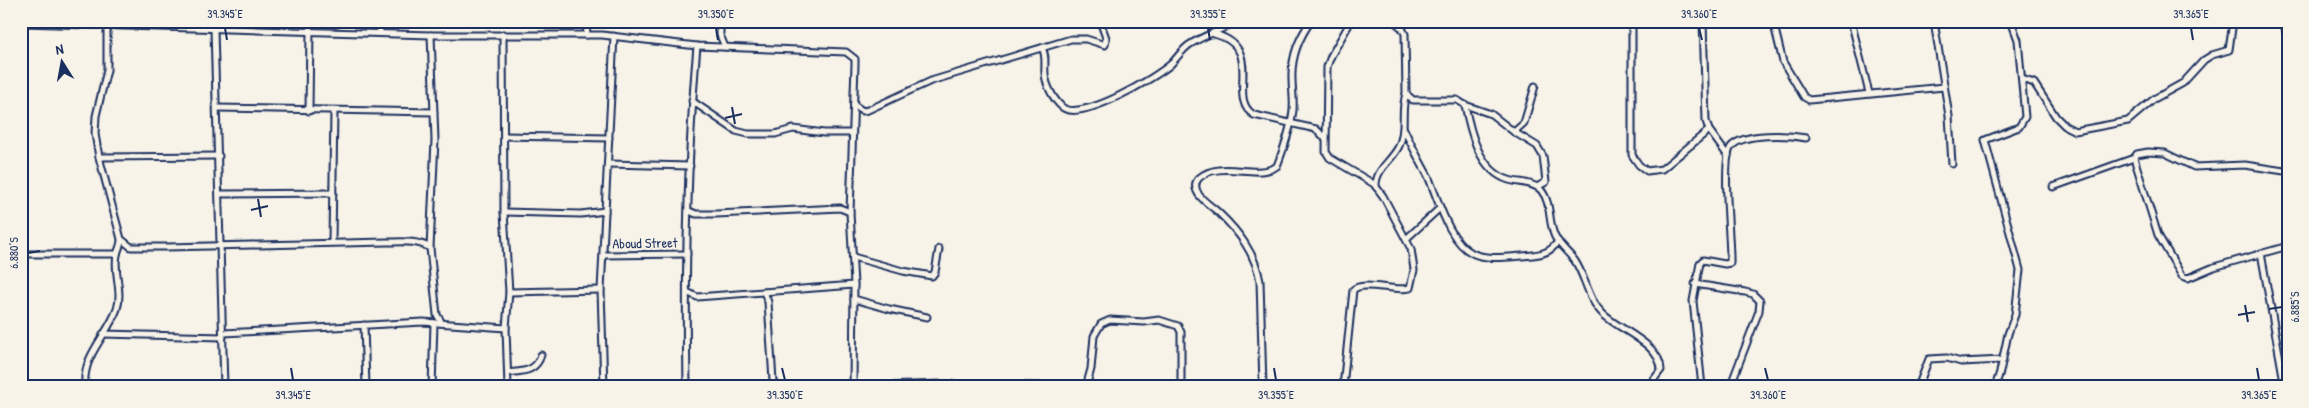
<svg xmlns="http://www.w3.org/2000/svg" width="2309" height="408" font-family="'Patrick Hand',sans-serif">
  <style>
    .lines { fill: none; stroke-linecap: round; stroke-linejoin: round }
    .street-casing { stroke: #1b2f5e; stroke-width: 9 }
    .street { stroke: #f7f3e8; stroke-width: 5 }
    .ticks { fill: none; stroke: #1b2f5e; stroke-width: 2 }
    .labels { text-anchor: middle; stroke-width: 4; stroke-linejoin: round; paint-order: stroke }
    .street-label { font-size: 14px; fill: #1b2f5e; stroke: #f7f3e8 }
    .neatline { fill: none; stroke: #1b2f5e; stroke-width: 2 }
    .ticks-label { font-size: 12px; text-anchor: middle; fill: #1b2f5e }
  </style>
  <rect width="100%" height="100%" fill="#f7f3e8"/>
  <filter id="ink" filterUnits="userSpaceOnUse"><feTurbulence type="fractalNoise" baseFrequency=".02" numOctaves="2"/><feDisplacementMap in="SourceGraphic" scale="10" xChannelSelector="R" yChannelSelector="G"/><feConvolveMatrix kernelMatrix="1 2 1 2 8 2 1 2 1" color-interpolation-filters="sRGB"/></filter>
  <g filter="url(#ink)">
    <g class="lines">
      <defs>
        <g id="street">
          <polyline points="379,21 380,33"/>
          <polyline points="586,21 587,35"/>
          <polyline points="720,21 720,35 725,47"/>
          <polyline points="1394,21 1402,28 1405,34 1406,94 1413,100 1457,100 1465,105 1491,114 1514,132 1537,146 1543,156 1546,182 1537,187"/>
          <polyline points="1439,21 1486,21"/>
          <polyline points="1632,21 1632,155 1639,165 1647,171 1662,169 1709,130"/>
          <polyline points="1703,21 1706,121 1709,130 1728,156"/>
          <polyline points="1773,21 1783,62 1804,97 1809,100 1944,87"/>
          <polyline points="1851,21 1869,93"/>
          <polyline points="1934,21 1949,116 1952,164"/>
          <polyline points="2283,21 2288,39"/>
          <polyline points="21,23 431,35 602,35 697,46 846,52 855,59 855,64 850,212 854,285 853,387"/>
          <path d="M107,25v45l-11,46 -1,18 4,23 22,82 10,8h36l220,-5c14,0 30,-2 43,6l7,67 5,8"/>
          <polyline points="214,29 224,387"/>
          <polyline points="503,34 504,212 509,292 506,328 508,387"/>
          <path d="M1214,34c53,14 11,64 40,81l62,14 9,9"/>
          <path d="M1042,48c5,8 2,16 3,26 1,11 8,25 17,33 18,16 93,-29 109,-43 6,-6 11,-14 18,-19 15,-10 33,-15 48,-24"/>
          <polyline points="2288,56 2288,69"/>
          <polyline points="2022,79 2034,83 2056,117 2065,126 2075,131 2128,121 2154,99 2183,83 2204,60 2212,55 2229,50 2233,21"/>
          <polyline points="692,101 736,131 748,134 775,134 793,129 824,133 852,133"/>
          <polyline points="854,105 863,111 868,110 931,81 1071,39 1086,39 1105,45 1106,38 1100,21"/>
          <path d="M1465,105c5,26 14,66 44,75 10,3 24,2 32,10 11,13 7,33 14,47 5,9 14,16 20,24 11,17 13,39 28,53 16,16 58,30 58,56l-13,17"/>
          <polyline points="217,108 434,112"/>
          <polyline points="309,111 310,30"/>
          <path d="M1404,129c7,16 15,30 23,45 11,23 20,66 45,79 14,7 35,4 50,3 14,-1 28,-1 36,-15"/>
          <polyline points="1514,132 1524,123 1535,86"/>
          <polyline points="504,136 609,138"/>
          <polyline points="99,157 219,156"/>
          <polyline points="608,164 690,166"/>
          <polyline points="2288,169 2284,171 2245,165 2194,167 2165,153 2148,152 2137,154 2134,158 2158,235 2182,276 2188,278 2214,267 2288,246"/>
          <path d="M1376,187c-1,-18 16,-26 23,-41 8,-18 1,-35 7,-52"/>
          <polyline points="2053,187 2134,158"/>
          <polyline points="220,194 333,193"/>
          <polyline points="689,211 696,214 716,214 840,208 850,212"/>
          <polyline points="504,212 581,214 605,211"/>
          <polyline points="1406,239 1440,208"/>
          <polyline points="332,242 334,111"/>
          <polyline points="430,248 435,140 431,35"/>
          <polyline points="2261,253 2285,387"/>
          <polyline points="21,254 117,254"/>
          <polyline points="604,255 687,254"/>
          <polyline points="853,257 903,271 932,276 935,272 939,249"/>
          <polyline points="1695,284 1745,292 1753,294 1760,301 1759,311 1730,387"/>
          <polyline points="509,292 601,290"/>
          <polyline points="687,292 697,297 854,285"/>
          <polyline points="764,292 768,302 773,381 776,387"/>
          <polyline points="854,299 889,309 927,317"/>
          <polyline points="364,325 366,387"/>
          <polyline points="224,333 423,322 506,328"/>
          <polyline points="103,334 223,337"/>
          <path d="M508,373c15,-2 28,-1 33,-18"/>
          <path d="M85,387c-3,-32 22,-50 32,-78 6,-18 -4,-37 0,-54 1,-6 4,-9 4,-15"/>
          <polyline points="432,387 434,323"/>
          <polyline points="604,387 601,290 614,36"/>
          <path d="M687,387c-2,-114 0,-228 10,-341"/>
          <polyline points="850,387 943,384 1087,387"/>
          <polyline points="1086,387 1091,369 1094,336 1101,324 1110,320 1144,322 1159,320 1178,326 1181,332 1181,387"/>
          <path d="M1263,387l-3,-106c-5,-28 -21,-49 -41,-68 -6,-6 -15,-11 -20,-18 -4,-6 -5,-12 0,-17 21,-19 59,2 78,-12 7,-18 14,-37 16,-56 1,-10 -1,-21 -1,-31 -1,-22 6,-40 19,-58"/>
          <path d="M1343,387l10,-97c9,-10 42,2 57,-2l4,-18 -3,-21 -28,-53 -9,-12 -44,-26 -4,-6 1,-85 4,-11 20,-35"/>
          <path d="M1702,387l-9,-86 7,-38 3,-3 22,4 5,-1c1,-21 -9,-103 1,-116 12,-15 59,-12 75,-9"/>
          <polyline points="1918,387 1929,359 1947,358 1961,362 2003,360"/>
          <polyline points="1995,387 2000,372 2008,334 2015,315 2020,270 1985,140 2019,127 2025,117 2018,40 2011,21"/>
        </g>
      </defs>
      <use href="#street" class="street-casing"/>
      <use href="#street" class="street"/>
    </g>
  </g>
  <path class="ticks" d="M225,28l2,12M716,28l2,12M1208,28l2,12M1699,28l3,12M2191,28l2,12M732,107l3,17M725,118l17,-4M258,199l3,18M251,210l17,-4M28,253l12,-2M2245,305l3,17M2269,309l13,-2M2238,315l17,-3M291,368l2,12M782,368l3,12M1274,368l2,12M1765,368l3,12M2257,368l2,12"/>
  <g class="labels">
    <g class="street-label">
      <text transform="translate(645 243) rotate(-1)" y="5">Aboud Street</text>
    </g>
  </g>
  <rect width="2309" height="408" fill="none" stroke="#f7f3e8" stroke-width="55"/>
  <g transform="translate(62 62) rotate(349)" stroke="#f7f3e8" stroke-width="4" paint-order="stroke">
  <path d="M0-4L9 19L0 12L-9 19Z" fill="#1b2f5e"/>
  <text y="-8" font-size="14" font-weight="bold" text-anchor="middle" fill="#1b2f5e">N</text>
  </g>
  <rect x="28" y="28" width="2254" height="352" class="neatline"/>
  <g class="ticks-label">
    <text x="225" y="18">39.345°E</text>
    <text x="716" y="18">39.350°E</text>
    <text x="1208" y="18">39.355°E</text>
    <text x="1699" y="18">39.360°E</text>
    <text x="2191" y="18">39.365°E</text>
    <text transform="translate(14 253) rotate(-90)" y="4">6.880°S</text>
    <text transform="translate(2295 307) rotate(-90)" y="4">6.885°S</text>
    <text x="293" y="399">39.345°E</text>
    <text x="785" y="399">39.350°E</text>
    <text x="1276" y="399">39.355°E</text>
    <text x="1768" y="399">39.360°E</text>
    <text x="2259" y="399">39.365°E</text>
  </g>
</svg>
